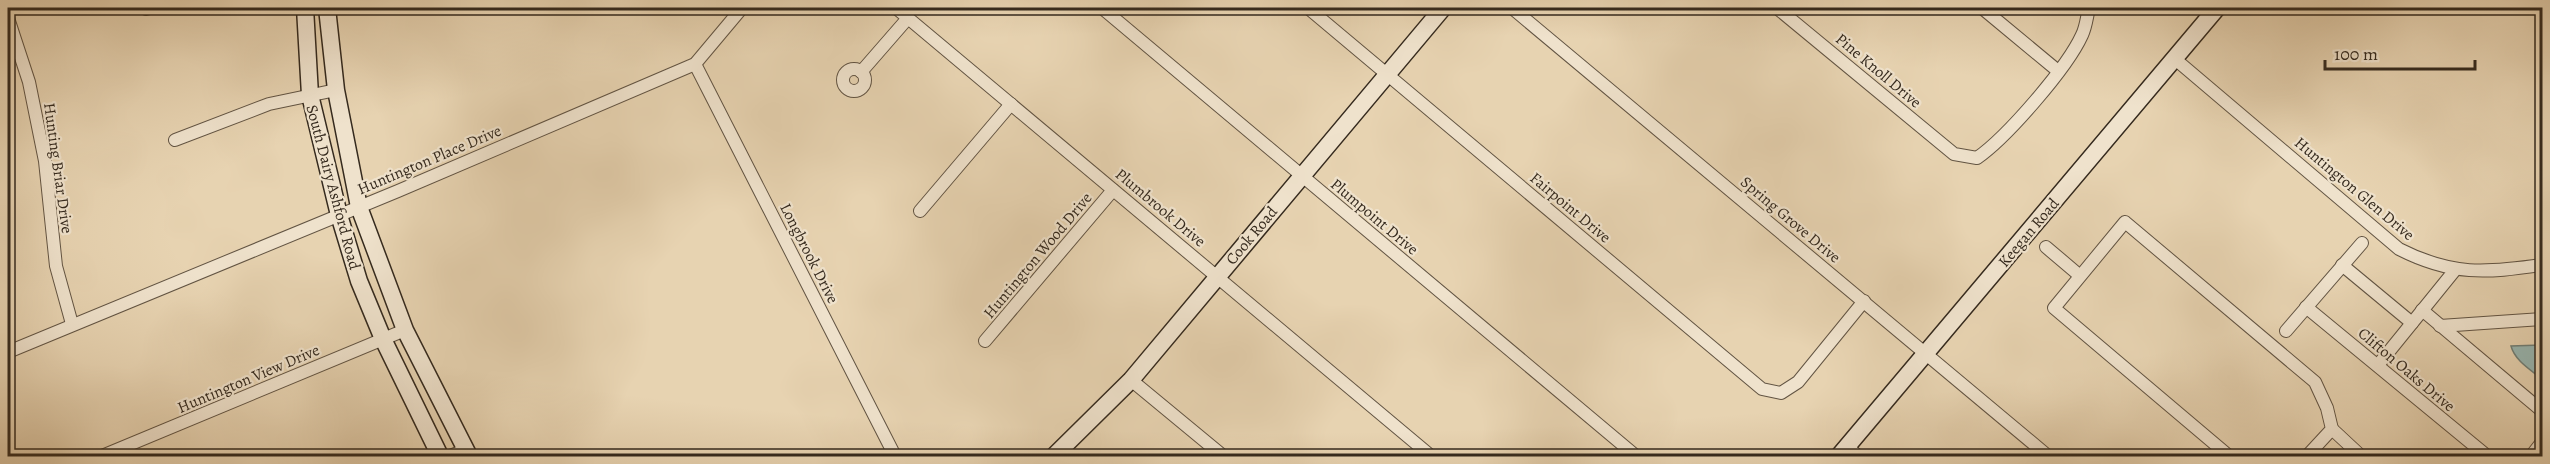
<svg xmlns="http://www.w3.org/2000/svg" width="2550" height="464" font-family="Alegreya,serif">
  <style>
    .water { fill: #98b7b2; stroke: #707f77; stroke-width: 1.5 }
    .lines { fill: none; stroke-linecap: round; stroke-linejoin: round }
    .street-casing { stroke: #625443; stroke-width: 14 }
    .secondary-casing { stroke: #352a1e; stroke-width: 19 }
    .street { stroke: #efe2cc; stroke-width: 12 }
    .secondary { stroke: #efe2cc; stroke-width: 16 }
    .labels { text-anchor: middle; stroke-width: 4.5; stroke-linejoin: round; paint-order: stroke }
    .street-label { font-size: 16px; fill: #352a1e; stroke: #efe2cc }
  </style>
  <rect width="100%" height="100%" fill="#e7d3b1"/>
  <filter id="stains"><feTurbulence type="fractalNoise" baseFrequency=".00333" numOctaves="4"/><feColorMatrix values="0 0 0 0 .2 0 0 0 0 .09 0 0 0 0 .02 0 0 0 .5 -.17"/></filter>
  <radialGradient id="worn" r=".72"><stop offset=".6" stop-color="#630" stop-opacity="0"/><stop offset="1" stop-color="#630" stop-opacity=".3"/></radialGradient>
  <path class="water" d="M2542,345v34c-11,-9 -27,-18 -31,-33z"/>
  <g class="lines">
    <defs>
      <g id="street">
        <polyline points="896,8 1431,456"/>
        <polyline points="1102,8 1636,456"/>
        <polyline points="1308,8 1762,389 1781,393 1798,382 1864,301"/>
        <polyline points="1512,8 2048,456"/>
        <path d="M1777,8l177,146 23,4c30,-21 90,-90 105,-123 4,-8 5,-19 7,-27"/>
        <polyline points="1982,8 2058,71"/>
        <polyline points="146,9 150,8"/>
        <polyline points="8,18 29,82 45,161 56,266 72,324"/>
        <path d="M2175,59l224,190c53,27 87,24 143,16"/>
        <polyline points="695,64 895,456"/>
        <circle cx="854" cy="80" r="11"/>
        <polyline points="861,72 908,18"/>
        <polyline points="175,140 269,104 336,90"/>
        <polyline points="920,211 1011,104"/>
        <polyline points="2046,247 2079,275"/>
        <polyline points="2342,265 2412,323"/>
        <polyline points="2306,307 2487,456"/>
        <polyline points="2422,310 2542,411"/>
        <polyline points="2440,326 2542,319"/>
        <polyline points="2286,331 2362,243"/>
        <polyline points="985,341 1113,190"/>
        <polyline points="8,352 398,191 695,64 742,8"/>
        <polyline points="2378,365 2455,270"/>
        <polyline points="1131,380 1223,456"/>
        <polyline points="2332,429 2361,456"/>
        <polyline points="1847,447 1858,456"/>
        <polyline points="102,456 405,330"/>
        <polyline points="450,456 465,450"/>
        <polyline points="2229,456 2054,308 2125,222 2315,382 2327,408 2332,429 2307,456"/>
        <polyline points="2531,456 2542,442"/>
      </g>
      <g id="secondary">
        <polyline points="305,8 310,95 339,215 359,281 383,339 440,456"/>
        <polyline points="327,8 336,90 359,207 405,330 469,456"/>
        <polyline points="1054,456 1131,380 1443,8"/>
        <polyline points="1839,456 2217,8"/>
      </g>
    </defs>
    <use href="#street" class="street-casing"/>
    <use href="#secondary" class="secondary-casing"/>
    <use href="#street" class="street"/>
    <use href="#secondary" class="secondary"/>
  </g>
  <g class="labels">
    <g class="street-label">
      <text transform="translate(1879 70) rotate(40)" y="6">Pine Knoll Drive</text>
      <text transform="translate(429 159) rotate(-23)" y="6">Huntington Place Drive</text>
      <text transform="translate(59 168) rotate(82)" y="6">Hunting Briar Drive</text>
      <text transform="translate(334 187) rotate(75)" y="6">South Dairy Ashford Road</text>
      <text transform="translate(2355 188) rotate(40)" y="6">Huntington Glen Drive</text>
      <text transform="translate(1161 207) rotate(40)" y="6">Plumbrook Drive</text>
      <text transform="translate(1571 207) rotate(40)" y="6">Fairpoint Drive</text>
      <text transform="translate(1375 216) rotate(40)" y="6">Plumpoint Drive</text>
      <text transform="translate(1791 219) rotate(40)" y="6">Spring Grove Drive</text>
      <text transform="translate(2028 232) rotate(-50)" y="6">Keegan Road</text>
      <text transform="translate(1251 235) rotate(-50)" y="6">Cook Road</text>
      <text transform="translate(810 253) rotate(63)" y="6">Longbrook Drive</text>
      <text transform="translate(1037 255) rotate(-50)" y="6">Huntington Wood Drive</text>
      <text transform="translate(2407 369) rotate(40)" y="6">Clifton Oaks Drive</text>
      <text transform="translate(248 378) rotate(-23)" y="6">Huntington View Drive</text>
    </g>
  </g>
  <rect width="2550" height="464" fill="none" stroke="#e7d3b1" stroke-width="30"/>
  <rect x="9" y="9" width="2532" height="446" fill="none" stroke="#352a1e" stroke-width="3"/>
  <rect x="15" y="15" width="2520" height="434" fill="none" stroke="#352a1e" stroke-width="1.5"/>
  <path d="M2325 60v9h150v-9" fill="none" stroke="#352a1e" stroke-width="3"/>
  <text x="2334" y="60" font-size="18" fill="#352a1e" stroke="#efe2cc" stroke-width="4.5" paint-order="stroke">100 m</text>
  <rect width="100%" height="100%" filter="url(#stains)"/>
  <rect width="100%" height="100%" fill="url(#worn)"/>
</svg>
